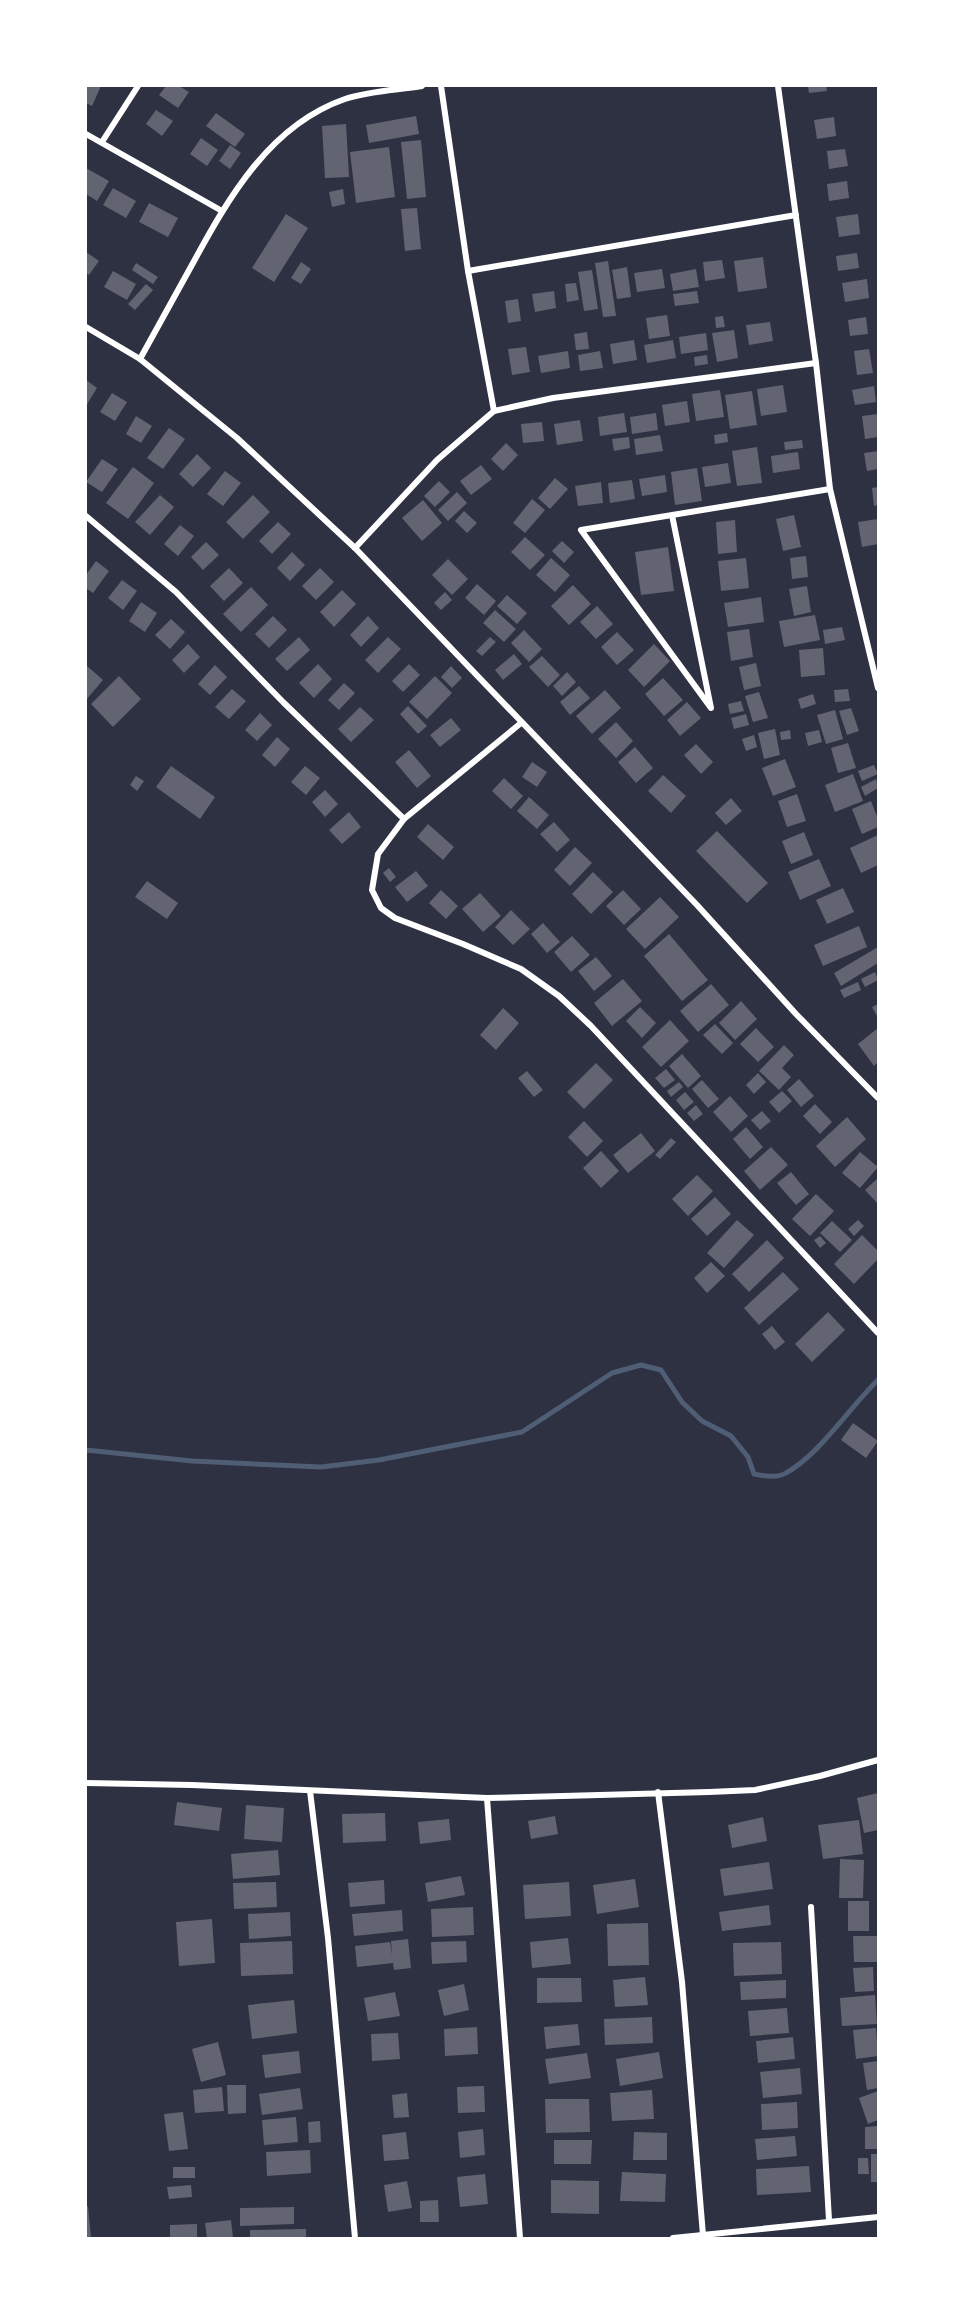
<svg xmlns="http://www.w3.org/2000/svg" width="964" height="2324" font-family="Overpass,sans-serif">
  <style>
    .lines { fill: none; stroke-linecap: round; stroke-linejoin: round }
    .stream { stroke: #4f5d75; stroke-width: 5 }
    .building { fill: #626471 }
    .minor { stroke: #fff; stroke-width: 6 }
  </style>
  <rect width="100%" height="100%" fill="#2d3142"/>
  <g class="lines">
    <path class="stream" d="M86,1450l106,11 129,6 58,-7 143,-28 90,-59 29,-8 20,5 21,32 20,19 29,15 17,21 6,17c9,2 24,4 32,-1 34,-19 63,-65 92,-93"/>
  </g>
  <g class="building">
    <polygon points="86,86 101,86 92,106 86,103"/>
    <polygon points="166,86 179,86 189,92 178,108 159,95"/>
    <polygon points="808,86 826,86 827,91 809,93"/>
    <polygon points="156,110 173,121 162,136 146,124"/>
    <polygon points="216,113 245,134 235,147 206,126"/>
    <polygon points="416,116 419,134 369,143 366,125"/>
    <polygon points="834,117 836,136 817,139 814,120"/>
    <polygon points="346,124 349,177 325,178 322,126"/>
    <polygon points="201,138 218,150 207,166 190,154"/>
    <polygon points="421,140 426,197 407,199 401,142"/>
    <polygon points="230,145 241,153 230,169 219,161"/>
    <polygon points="389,147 395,197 356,203 350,152"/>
    <polygon points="845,149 848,166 829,169 827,151"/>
    <polygon points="86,168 109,181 97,201 86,194"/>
    <polygon points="847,181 849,198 829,201 827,184"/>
    <polygon points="113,188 136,201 126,218 103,205"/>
    <polygon points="343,189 345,204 332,207 329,192"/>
    <polygon points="149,203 178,218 168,237 139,222"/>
    <polygon points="417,208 421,249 405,251 401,209"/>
    <polygon points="286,214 308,228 274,282 252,268"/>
    <polygon points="858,214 860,234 839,237 836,217"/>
    <polygon points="86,252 99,261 89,275 86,273"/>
    <polygon points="857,253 859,268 838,271 836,256"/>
    <polygon points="763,257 767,288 738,292 734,261"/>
    <polygon points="722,260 725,278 705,281 703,262"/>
    <polygon points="608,261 616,316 603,317 595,263"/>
    <polygon points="301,262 311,269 301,284 291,278"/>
    <polygon points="136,263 158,277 153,284 132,270"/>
    <polygon points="627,267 631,297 617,299 612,270"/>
    <polygon points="662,269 665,288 637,292 634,273"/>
    <polygon points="696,269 699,287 673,291 670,274"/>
    <polygon points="592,270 598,309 584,311 578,272"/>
    <polygon points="113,271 136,284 127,300 104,287"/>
    <polygon points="867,279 869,298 845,302 842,283"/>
    <polygon points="576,283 579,300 567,302 565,284"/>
    <polygon points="146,284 153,290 135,310 128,304"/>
    <polygon points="554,291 556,308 535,312 532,294"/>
    <polygon points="697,291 699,303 675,306 673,294"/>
    <polygon points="518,299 521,321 508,323 505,301"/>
    <polygon points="667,315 670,336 649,339 646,318"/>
    <polygon points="723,316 725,327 716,328 715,317"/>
    <polygon points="866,317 868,334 850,336 848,320"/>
    <polygon points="770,322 773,341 749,345 746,325"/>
    <polygon points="734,330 738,358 717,362 712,333"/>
    <polygon points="587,332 589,349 576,350 574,334"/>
    <polygon points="706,333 708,350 681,354 679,337"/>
    <polygon points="634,340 637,360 613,364 610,344"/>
    <polygon points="673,340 676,358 647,363 644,345"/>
    <polygon points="526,347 530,372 512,375 508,349"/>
    <polygon points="869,349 873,373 857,375 854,351"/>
    <polygon points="568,351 570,368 541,373 538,356"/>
    <polygon points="600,351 603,368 580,371 578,355"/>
    <polygon points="707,355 708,364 695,366 694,357"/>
    <polygon points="86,380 97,388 86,406"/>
    <polygon points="783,385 787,412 761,416 757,389"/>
    <polygon points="874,386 876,402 855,405 852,390"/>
    <polygon points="720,390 724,417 696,421 692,394"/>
    <polygon points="752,391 757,425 730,429 725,395"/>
    <polygon points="112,393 127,402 115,421 100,412"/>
    <polygon points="687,401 690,422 665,426 662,405"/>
    <polygon points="624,413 627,432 600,436 598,417"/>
    <polygon points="656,413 658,430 632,434 630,417"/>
    <polygon points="878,414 878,437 865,439 862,416"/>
    <polygon points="136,416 152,426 141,443 126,434"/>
    <polygon points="580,420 583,441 557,445 554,424"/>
    <polygon points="542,422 544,441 523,443 521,424"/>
    <polygon points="169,428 185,439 163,469 147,458"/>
    <polygon points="727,433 728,442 715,444 714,435"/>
    <polygon points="660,435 663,451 636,455 634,439"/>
    <polygon points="629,437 630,448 614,451 612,439"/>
    <polygon points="802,440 803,448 785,450 784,442"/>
    <polygon points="506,443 518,455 503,471 491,459"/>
    <polygon points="757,447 762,483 737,486 732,451"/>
    <polygon points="878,451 878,469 867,471 864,453"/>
    <polygon points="798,452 800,469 773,473 771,456"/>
    <polygon points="197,454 211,468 193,487 179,474"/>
    <polygon points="102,459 118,469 102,492 86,482"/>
    <polygon points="728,463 731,483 705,487 702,467"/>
    <polygon points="481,465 492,479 471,495 460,481"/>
    <polygon points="133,467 154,483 128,519 106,503"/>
    <polygon points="697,468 702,501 675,505 671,472"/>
    <polygon points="225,471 241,483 223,506 207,494"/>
    <polygon points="665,475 667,492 642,496 639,479"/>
    <polygon points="555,478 568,489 550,509 538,498"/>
    <polygon points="632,480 635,499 610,503 608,483"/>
    <polygon points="439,481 450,492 435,507 424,496"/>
    <polygon points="601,482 603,503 578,506 575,486"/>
    <polygon points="878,487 878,505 874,506 872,488"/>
    <polygon points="457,492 467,503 448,521 438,510"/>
    <polygon points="160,495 174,507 150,535 135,522"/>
    <polygon points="253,495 270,512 243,539 226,522"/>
    <polygon points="532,499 545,510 525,533 513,523"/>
    <polygon points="423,500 442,523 422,541 402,518"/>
    <polygon points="464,511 477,523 467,533 455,521"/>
    <polygon points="794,515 801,547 783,551 776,519"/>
    <polygon points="878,519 878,544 862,547 858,522"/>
    <polygon points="735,520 737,552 718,554 716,522"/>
    <polygon points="278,522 291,534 272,554 259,541"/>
    <polygon points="180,525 194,536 178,556 164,544"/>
    <polygon points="525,537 545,555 530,570 511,552"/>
    <polygon points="562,541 574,552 564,563 552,551"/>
    <polygon points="206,542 219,555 203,570 191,557"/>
    <polygon points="668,547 674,591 641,595 635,552"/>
    <polygon points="292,552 305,565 290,581 277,568"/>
    <polygon points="806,556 808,577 792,579 790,558"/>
    <polygon points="551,558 570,575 555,592 536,575"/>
    <polygon points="746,558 749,588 721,591 718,561"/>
    <polygon points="448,559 468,579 452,595 432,575"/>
    <polygon points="96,561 109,571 93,593 86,588 86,575"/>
    <polygon points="229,568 243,583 224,601 210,586"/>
    <polygon points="320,568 334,582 316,600 302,586"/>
    <polygon points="122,580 137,591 123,610 108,598"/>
    <polygon points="477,584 496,601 484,615 465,598"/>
    <polygon points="573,585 591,604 569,625 551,606"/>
    <polygon points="807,586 811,612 794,616 789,589"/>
    <polygon points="251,587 268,605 241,632 223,614"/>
    <polygon points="342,590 356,604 334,627 320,612"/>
    <polygon points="445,592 452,600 441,610 434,603"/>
    <polygon points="507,595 527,613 517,624 497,606"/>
    <polygon points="761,597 764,622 728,627 724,603"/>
    <polygon points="141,602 157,613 145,632 129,621"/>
    <polygon points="597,606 613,624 596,639 580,622"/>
    <polygon points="495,610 516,629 504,642 483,623"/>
    <polygon points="815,615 820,640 784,647 779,621"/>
    <polygon points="273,616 287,630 269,648 255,634"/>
    <polygon points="368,616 379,628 361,647 350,635"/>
    <polygon points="171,619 185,632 170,649 155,635"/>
    <polygon points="842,627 845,640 825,644 823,630"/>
    <polygon points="749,629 753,657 731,661 727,632"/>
    <polygon points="524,630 542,649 529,662 511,643"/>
    <polygon points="617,632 634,650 617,665 601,647"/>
    <polygon points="299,637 310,650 287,671 275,659"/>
    <polygon points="388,637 401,649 378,673 365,660"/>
    <polygon points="490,637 496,642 482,656 476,651"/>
    <polygon points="188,644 200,657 184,673 172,660"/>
    <polygon points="654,644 670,661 644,687 628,670"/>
    <polygon points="823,648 825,675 801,677 799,650"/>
    <polygon points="514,654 522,664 503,680 495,670"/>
    <polygon points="542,656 560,675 548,687 529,667"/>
    <polygon points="756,663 761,686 744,690 739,667"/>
    <polygon points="318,664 332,679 314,698 299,683"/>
    <polygon points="409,664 420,675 403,692 392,681"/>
    <polygon points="86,665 103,680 86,700"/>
    <polygon points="215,665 227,677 210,695 198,684"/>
    <polygon points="451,666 462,678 452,688 441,677"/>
    <polygon points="567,672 576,682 562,696 553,686"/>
    <polygon points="119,676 141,699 113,727 91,704"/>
    <polygon points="435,676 452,693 427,719 409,702"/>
    <polygon points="663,678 683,700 664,716 645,694"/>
    <polygon points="344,683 355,693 339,710 328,700"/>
    <polygon points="579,686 590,698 570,715 560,702"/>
    <polygon points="232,689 246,701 229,719 215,707"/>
    <polygon points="848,689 850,701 835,702 834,690"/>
    <polygon points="605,690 621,708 592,734 576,716"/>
    <polygon points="759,692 768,718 753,722 745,696"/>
    <polygon points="813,694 816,704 801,709 798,699"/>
    <polygon points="741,701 744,711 730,714 728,704"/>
    <polygon points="687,702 701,718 680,736 667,720"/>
    <polygon points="408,706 427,726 418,734 400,714"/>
    <polygon points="360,707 374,720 351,742 338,729"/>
    <polygon points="851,708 859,731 847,735 839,711"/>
    <polygon points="835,710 843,739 826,744 817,715"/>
    <polygon points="260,713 272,725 257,741 245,730"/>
    <polygon points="746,714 749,725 734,729 731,718"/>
    <polygon points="451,718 461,730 440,747 430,735"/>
    <polygon points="616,722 633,741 616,758 598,739"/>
    <polygon points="775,729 780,755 764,759 758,733"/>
    <polygon points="790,730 791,739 781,740 780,732"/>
    <polygon points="819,730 822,742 808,746 805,733"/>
    <polygon points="754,735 757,747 746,751 742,739"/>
    <polygon points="277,737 290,749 275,767 262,755"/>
    <polygon points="848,743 856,768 838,773 831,748"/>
    <polygon points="696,744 713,762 701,774 684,755"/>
    <polygon points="635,747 653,768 636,783 618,762"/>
    <polygon points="409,750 431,776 417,788 395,762"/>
    <polygon points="785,759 796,787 773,796 762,768"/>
    <polygon points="532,762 547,772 537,787 522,777"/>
    <polygon points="874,765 878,774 862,781 858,771"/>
    <polygon points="171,766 215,797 200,819 156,787"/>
    <polygon points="305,766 320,778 306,795 291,782"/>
    <polygon points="853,774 863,801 835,812 825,785"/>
    <polygon points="663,775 686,796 671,813 648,791"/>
    <polygon points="136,776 144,781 137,791 130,785"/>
    <polygon points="504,778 523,796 511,809 492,791"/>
    <polygon points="876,779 878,788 865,796 861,787"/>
    <polygon points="325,790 338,804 325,817 312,802"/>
    <polygon points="797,794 806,821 787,827 778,801"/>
    <polygon points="529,797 549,815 537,829 517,811"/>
    <polygon points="731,798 742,811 726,825 715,813"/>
    <polygon points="871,801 878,819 878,827 862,834 852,809"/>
    <polygon points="349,812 361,827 342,844 329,830"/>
    <polygon points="554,822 570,840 557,852 540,834"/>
    <polygon points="428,824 454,847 443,860 417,837"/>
    <polygon points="717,831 768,883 747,903 696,851"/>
    <polygon points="804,832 813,855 791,864 782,841"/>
    <polygon points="878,835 878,865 861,873 850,848"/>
    <polygon points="575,847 592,863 570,886 554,870"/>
    <polygon points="819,859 831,886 800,900 788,872"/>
    <polygon points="389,868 396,877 390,882 383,873"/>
    <polygon points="416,871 428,886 407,902 395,887"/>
    <polygon points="593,872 613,892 591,914 572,894"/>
    <polygon points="147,881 178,903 167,919 135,897"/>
    <polygon points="843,888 854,912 827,924 816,900"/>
    <polygon points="441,890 458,906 446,919 429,903"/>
    <polygon points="623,890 641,909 624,925 606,906"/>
    <polygon points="480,893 501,916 483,932 462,909"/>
    <polygon points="660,897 679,917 645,949 626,929"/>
    <polygon points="511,910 530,929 513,945 495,927"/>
    <polygon points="543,923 560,942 547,953 531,934"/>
    <polygon points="859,926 867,947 823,966 814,945"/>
    <polygon points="669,934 708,980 682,1001 644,956"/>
    <polygon points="572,936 590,955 571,972 554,952"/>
    <polygon points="878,947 878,963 841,986 834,973"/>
    <polygon points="596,957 612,976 594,991 578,971"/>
    <polygon points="875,972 878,980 865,987 861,979"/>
    <polygon points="623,979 642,1001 612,1026 594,1003"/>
    <polygon points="858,982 861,990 844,998 840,990"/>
    <polygon points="711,984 729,1005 698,1032 680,1011"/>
    <polygon points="741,1001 757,1019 735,1040 719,1023"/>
    <polygon points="878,1004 878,1018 872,1007"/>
    <polygon points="640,1007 656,1023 642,1038 626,1021"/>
    <polygon points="503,1008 519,1023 496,1050 480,1035"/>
    <polygon points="670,1020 689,1041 661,1067 642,1047"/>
    <polygon points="715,1024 733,1043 722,1054 703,1035"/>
    <polygon points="756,1028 774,1047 758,1062 740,1044"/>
    <polygon points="878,1028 878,1062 874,1066 858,1044"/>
    <polygon points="784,1045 794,1055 782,1068 791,1077 779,1090 759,1071"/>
    <polygon points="682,1054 701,1076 688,1088 669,1066"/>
    <polygon points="596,1063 613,1080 584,1109 567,1092"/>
    <polygon points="666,1069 675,1080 664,1088 655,1078"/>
    <polygon points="527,1071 543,1090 534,1097 518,1078"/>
    <polygon points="758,1073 766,1082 754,1094 746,1085"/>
    <polygon points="799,1079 814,1096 801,1107 787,1090"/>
    <polygon points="702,1080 719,1099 708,1108 692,1089"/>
    <polygon points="679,1082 683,1087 671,1097 667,1091"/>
    <polygon points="782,1091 792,1101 779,1113 769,1102"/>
    <polygon points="685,1092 694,1102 684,1110 676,1100"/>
    <polygon points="730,1096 748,1116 731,1132 713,1112"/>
    <polygon points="815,1104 832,1122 820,1134 803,1116"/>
    <polygon points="696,1105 703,1114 694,1121 687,1113"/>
    <polygon points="762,1111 771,1121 760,1130 751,1120"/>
    <polygon points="847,1117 866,1139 835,1167 816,1146"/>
    <polygon points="584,1121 603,1141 587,1157 568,1137"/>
    <polygon points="746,1127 763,1147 750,1159 733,1139"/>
    <polygon points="641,1133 655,1151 628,1173 613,1155"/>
    <polygon points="671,1138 676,1142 660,1159 655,1155"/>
    <polygon points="771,1147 788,1165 760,1190 744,1171"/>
    <polygon points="601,1151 619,1171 601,1188 583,1168"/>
    <polygon points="860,1152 878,1167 860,1188 842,1173"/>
    <polygon points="791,1172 809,1194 796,1205 777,1183"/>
    <polygon points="697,1175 713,1191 688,1216 672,1199"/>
    <polygon points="878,1178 878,1204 865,1190"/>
    <polygon points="816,1194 834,1211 810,1236 792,1219"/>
    <polygon points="715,1197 731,1214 707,1236 691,1219"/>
    <polygon points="737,1220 754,1235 724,1268 707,1253"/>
    <polygon points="858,1220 864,1226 854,1236 848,1229"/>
    <polygon points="832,1221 852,1240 840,1252 820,1233"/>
    <polygon points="862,1235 878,1251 878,1259 854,1284 834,1264"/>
    <polygon points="820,1236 826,1243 820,1248 814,1240"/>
    <polygon points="767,1240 784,1258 749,1292 732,1274"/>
    <polygon points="711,1262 725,1276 707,1293 694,1278"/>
    <polygon points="783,1272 799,1289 759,1325 744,1308"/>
    <polygon points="828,1312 845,1330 812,1362 795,1344"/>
    <polygon points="772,1326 785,1342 775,1350 762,1334"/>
    <polygon points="853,1423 878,1441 866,1458 841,1440"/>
    <polygon points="878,1793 878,1830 864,1833 857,1798"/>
    <polygon points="177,1802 222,1808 219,1831 174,1825"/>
    <polygon points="246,1805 284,1808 282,1842 244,1839"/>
    <polygon points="385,1813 386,1841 343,1843 342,1814"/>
    <polygon points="555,1816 558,1834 531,1839 528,1821"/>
    <polygon points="763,1817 767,1841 732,1848 728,1825"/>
    <polygon points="449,1819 451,1840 420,1844 418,1822"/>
    <polygon points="859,1820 863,1854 823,1859 818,1825"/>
    <polygon points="278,1850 280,1875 233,1879 231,1854"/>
    <polygon points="840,1859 864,1860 863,1898 839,1898"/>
    <polygon points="769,1862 773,1889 724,1896 720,1869"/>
    <polygon points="461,1876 465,1895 428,1902 425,1883"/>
    <polygon points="635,1879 639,1907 597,1914 593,1885"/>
    <polygon points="384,1880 385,1904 350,1907 348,1883"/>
    <polygon points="276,1882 277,1907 234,1909 233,1883"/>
    <polygon points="569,1882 571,1916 525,1919 523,1885"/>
    <rect x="848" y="1901" width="21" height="30"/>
    <polygon points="769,1905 771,1925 722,1931 719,1912"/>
    <polygon points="473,1907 474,1935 432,1937 431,1909"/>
    <polygon points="402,1910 403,1931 354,1936 352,1914"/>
    <polygon points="290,1912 291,1936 249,1939 248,1914"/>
    <polygon points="212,1919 215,1963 179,1966 176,1922"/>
    <polygon points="648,1923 649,1965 608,1966 607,1924"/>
    <polygon points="853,1936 878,1936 878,1962 854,1962"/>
    <polygon points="568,1938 571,1964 532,1968 530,1942"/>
    <polygon points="408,1939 411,1968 394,1970 393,1963 357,1967 355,1946 390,1942 392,1955 391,1941"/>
    <polygon points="292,1941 293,1974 241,1976 240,1943"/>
    <polygon points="466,1941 467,1962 432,1964 431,1942"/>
    <polygon points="781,1942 782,1974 734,1976 733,1943"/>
    <polygon points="873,1967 874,1991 855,1992 853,1968"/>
    <polygon points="645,1977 648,2005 615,2007 613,1980"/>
    <polygon points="537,1978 581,1978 582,2002 537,2003"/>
    <polygon points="786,1980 786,1998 741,2000 740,1982"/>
    <polygon points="464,1984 469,2010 444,2016 438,1990"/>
    <polygon points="395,1992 400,2016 368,2021 364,1998"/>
    <polygon points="875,1995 877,2024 842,2026 840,1998"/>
    <polygon points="294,2000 297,2033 252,2039 248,2005"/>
    <polygon points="787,2008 789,2033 750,2036 748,2011"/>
    <polygon points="652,2017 653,2043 605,2045 604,2019"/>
    <polygon points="578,2024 580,2045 546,2049 544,2027"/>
    <polygon points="477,2027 478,2054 445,2056 444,2029"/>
    <polygon points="876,2028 878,2056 856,2059 853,2030"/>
    <polygon points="398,2033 400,2059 372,2061 371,2034"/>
    <polygon points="793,2037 795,2059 758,2063 756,2041"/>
    <polygon points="218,2042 226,2075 201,2082 192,2049"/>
    <polygon points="299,2051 301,2073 265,2078 262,2055"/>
    <polygon points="659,2052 663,2078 620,2086 616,2059"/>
    <polygon points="587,2053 591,2078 549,2084 545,2059"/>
    <polygon points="878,2061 878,2088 867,2090 863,2063"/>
    <polygon points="800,2068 802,2094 763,2098 760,2072"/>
    <polygon points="227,2085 246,2085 246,2113 228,2114"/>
    <polygon points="484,2086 485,2112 458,2113 457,2087"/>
    <polygon points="222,2087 224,2111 195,2113 193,2090"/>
    <polygon points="300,2088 303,2109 262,2115 259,2094"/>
    <polygon points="652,2090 654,2119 612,2121 610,2093"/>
    <polygon points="878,2091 878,2120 868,2124 859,2098"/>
    <polygon points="407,2093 409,2117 394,2118 392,2095"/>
    <polygon points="545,2099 589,2099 590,2132 546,2133"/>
    <polygon points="797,2102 798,2128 762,2130 761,2104"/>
    <polygon points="183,2112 188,2149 169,2151 164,2114"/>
    <polygon points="296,2117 298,2142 264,2145 262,2120"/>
    <polygon points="320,2121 321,2142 309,2143 308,2122"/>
    <polygon points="878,2126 878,2149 865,2149 865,2127"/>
    <polygon points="483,2129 485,2155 460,2158 458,2132"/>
    <polygon points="406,2132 409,2159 384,2161 382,2135"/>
    <polygon points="634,2132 667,2133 667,2160 633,2160"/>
    <polygon points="795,2136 797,2156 757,2160 755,2139"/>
    <polygon points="554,2140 592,2140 591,2164 554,2164"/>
    <polygon points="310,2150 311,2173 267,2176 266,2152"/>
    <rect x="871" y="2154" width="7" height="28"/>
    <polygon points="858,2158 868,2158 869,2174 858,2174"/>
    <polygon points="809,2166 811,2192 757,2195 756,2169"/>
    <rect x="173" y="2167" width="22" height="11"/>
    <polygon points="622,2172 666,2174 665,2202 620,2201"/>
    <polygon points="485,2174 488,2204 460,2207 457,2177"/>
    <polygon points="551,2180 599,2181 599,2214 551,2213"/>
    <polygon points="407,2181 412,2208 388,2212 384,2185"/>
    <polygon points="191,2185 192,2197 169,2199 167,2187"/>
    <polygon points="438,2200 439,2222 420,2222 420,2201"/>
    <polygon points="86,2206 88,2206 91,2238 86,2238"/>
    <polygon points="294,2207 294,2224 240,2226 240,2208"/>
    <polygon points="231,2220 233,2238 207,2238 205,2223"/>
    <polygon points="197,2224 197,2238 170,2238 170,2225"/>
    <polygon points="306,2229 306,2238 250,2238 250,2230"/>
  </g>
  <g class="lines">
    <g class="minor">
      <polyline points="441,86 468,271 494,411"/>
      <polyline points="778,86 816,363 830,489 878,688"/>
      <polyline points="86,134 222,211"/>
      <polyline points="102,142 138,86"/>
      <polyline points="468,271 796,215"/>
      <polyline points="86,327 140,359 237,438 355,548 697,905 796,1014 878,1098"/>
      <path d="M140,359c18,-32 35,-64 53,-96 36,-66 77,-138 152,-164 24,-8 53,-9 77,-13"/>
      <polyline points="672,515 711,708 581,530 830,489"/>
      <polyline points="86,516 176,592 283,702 404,819"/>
      <polyline points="355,548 437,460 494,411 553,398 816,363"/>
      <polyline points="521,723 404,819 378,854 372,890 381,908 395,918 463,944 521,969 559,996 591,1026 878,1333"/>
      <polyline points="86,1783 192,1785 487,1798 709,1792 755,1790 820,1776 878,1760"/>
      <polyline points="310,1791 328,1938 355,2238"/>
      <polyline points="658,1792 682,1982 703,2235"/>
      <polyline points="487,1798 520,2238"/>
      <polyline points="811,1907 829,2220"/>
      <polyline points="673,2238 878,2217"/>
    </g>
  </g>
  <rect width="964" height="2324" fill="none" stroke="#ffffff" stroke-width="174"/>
</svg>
